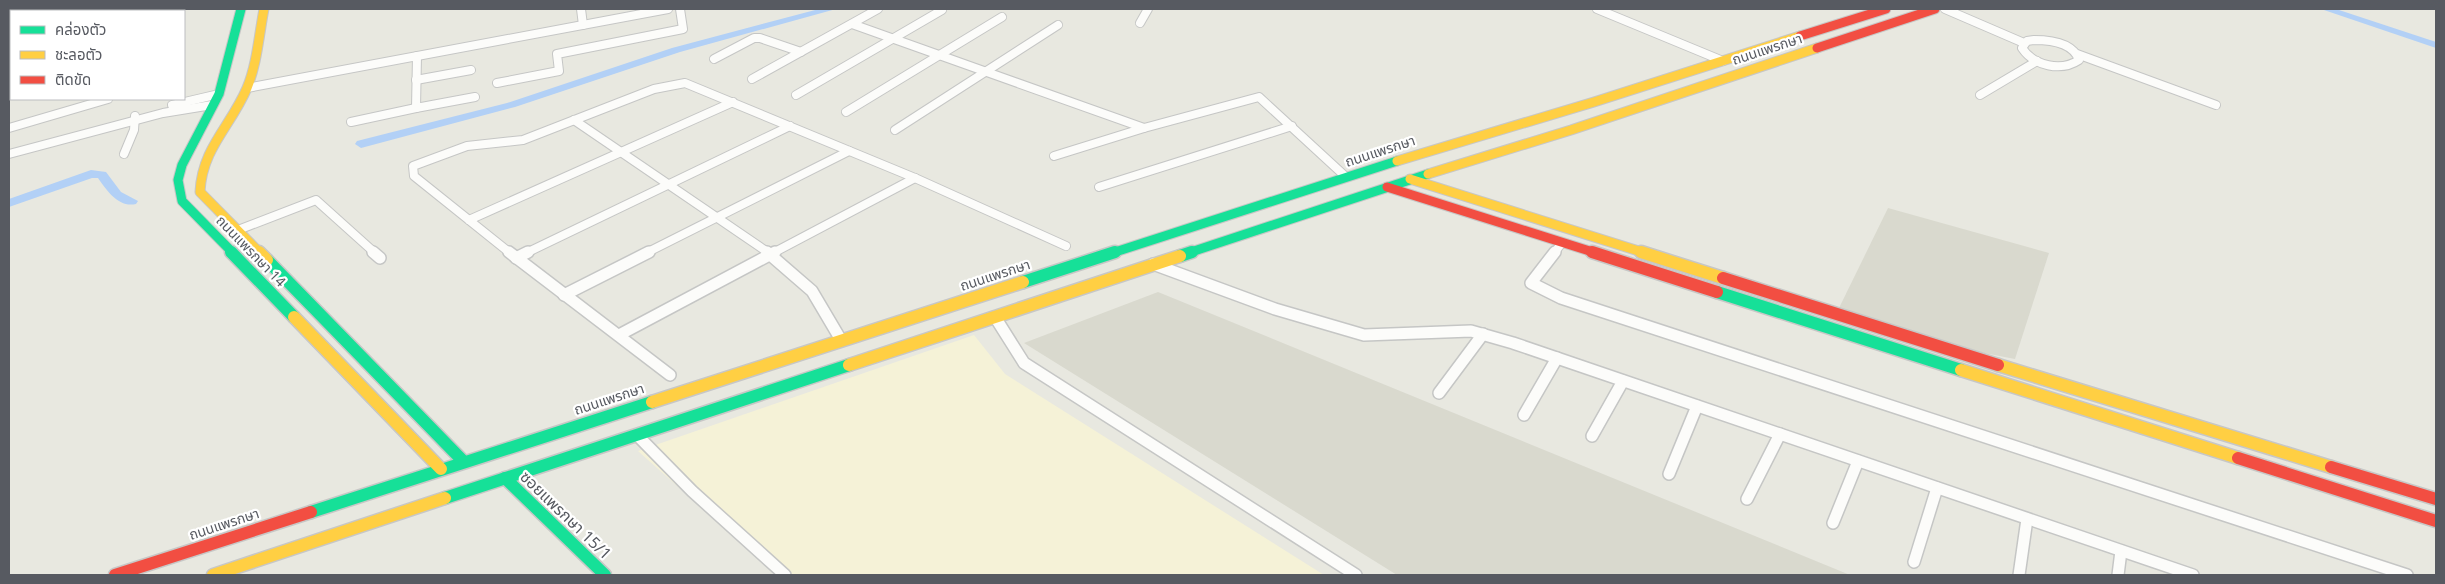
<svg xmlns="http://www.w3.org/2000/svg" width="2445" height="584" font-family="'Noto Sans','Noto Sans Thai',sans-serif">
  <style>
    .commercial { fill: #f5f2d7 }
    .education { fill: #d9d9ce }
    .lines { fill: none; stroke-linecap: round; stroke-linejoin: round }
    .canal { fill: #b2d0f6; fill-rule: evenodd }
    .street-far1-casing { stroke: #c5c6c5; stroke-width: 10 }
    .street-casing { stroke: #c5c6c5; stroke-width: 14 }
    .fast-far1-casing { stroke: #c7c7c6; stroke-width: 11 }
    .fast-casing { stroke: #c7c7c6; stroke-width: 15 }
    .slow-far1-casing { stroke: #c7c7c6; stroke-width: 11 }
    .slow-casing { stroke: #c7c7c6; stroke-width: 15 }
    .jam-far1-casing { stroke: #c7c7c6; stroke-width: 11 }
    .jam-casing { stroke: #c7c7c6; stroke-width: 15 }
    .street-far1 { stroke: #fcfcfa; stroke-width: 8 }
    .street { stroke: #fcfcfa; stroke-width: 11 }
    .fast-far1 { stroke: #16e098; stroke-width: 9 }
    .fast { stroke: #16e098; stroke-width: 12 }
    .slow-far1 { stroke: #ffcf43; stroke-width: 9 }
    .slow { stroke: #ffcf43; stroke-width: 12 }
    .jam-far1 { stroke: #f24e42; stroke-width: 9 }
    .jam { stroke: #f24e42; stroke-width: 12 }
    .labels { text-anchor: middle; stroke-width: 4.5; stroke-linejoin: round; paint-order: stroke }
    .street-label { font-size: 14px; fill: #575a61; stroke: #fff }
    .near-street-label { font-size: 16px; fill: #575a61; stroke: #fff }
  </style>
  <rect width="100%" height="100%" fill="#e8e8e0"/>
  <polygon class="commercial" points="974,335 1005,374 1324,575 777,575 638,451"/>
  <g class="education">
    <polygon points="1888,208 2049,253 2015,359 1984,353 1839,308"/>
    <polygon points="1158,292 1850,575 1397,575 1024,343"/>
  </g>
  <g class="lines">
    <g class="canal">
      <polygon points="819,9 836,9 680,52 515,107 361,148 355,144 357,141 507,103 672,48"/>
      <polygon points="2321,9 2336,9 2436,42 2436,48"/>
      <path d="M91,170l15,2 15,20 17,9 -2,3c-17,4 -29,-13 -38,-26h-6l-83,29v-8z"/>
    </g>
    <defs>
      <g id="street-far1">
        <polyline points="581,9 583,25"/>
        <polyline points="1597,9 1723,61"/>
        <polyline points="1945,9 2024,43"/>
        <polyline points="50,11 65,9"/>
        <polyline points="9,19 11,18"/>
        <polyline points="1140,23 1148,9"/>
        <polyline points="852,24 1144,128 1259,97 1346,177"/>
        <path d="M2034,40c16,0 39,2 45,20 -18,12 -45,6 -57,-12l5,-7z"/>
        <polyline points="2077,54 2216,105"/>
        <polyline points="417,56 416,108 475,97"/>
        <polyline points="714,59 754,38 760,38 801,52"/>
        <polyline points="752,79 878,9"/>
        <polyline points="416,80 471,70"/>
        <polyline points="497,83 559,71 557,54 683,29 680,9"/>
        <polyline points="247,88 668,9"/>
        <polyline points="796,95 942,10"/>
        <polyline points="1980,95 2037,61"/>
        <polyline points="172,105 219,94"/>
        <polyline points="846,112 1002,17"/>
        <polyline points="574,120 769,253"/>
        <polyline points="351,122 416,108"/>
        <polyline points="9,128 108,99"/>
        <polyline points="895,130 1058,25"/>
        <polyline points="9,154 163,113 212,105"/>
        <polyline points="124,154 134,130 135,116"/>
        <polyline points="1054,156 1144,128"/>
        <polyline points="1099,187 1292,126"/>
        <polyline points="469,220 733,102"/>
        <polyline points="238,230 316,200 375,253"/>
        <polyline points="510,253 414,176 413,166 467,146 523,140 654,89 685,83 915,178 1066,246"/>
        <polyline points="526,253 790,126"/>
        <polyline points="646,253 849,151"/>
        <polyline points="773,253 915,178"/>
        <polyline points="1554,253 1562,243"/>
      </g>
      <g id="street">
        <polyline points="373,252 380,258"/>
        <polyline points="509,252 670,375"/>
        <polyline points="767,252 812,291 841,340"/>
        <polyline points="1555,252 1531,283 1561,298 2407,575"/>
        <polyline points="516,258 528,252"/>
        <polyline points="1153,264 1275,309 1364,335 1471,331 1513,343 2193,575"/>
        <polyline points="564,295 649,252"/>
        <polyline points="995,317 1024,363 1356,575"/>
        <polyline points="619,335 775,252"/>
        <polyline points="1439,393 1483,334"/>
        <polyline points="1524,415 1557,358"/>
        <polyline points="637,435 692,491 785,575"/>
        <polyline points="1592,436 1623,381"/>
        <polyline points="1669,474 1697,406"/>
        <polyline points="1747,499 1780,434"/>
        <polyline points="1833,523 1858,461"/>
        <polyline points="1914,562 1937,488"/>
        <polyline points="2019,575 2027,519"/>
        <polyline points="2118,575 2121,551"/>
      </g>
      <g id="fast-far1">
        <polyline points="233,253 182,201 178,180 182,165 219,94 241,9"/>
        <polyline points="1112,253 1397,161"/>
        <polyline points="1188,253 1428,174"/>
      </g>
      <g id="fast">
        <polyline points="231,252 294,317"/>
        <polyline points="1180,256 1192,252"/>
        <polyline points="267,260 464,462"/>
        <polyline points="1023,282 1115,252"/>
        <polyline points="1717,292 1961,370"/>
        <polyline points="505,478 605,575"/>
        <polyline points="445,498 849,365"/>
        <polyline points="311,512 652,402"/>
      </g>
      <g id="slow-far1">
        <polyline points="1397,161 1594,102 1800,36"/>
        <polyline points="1428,174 1571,130 1817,48"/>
        <polyline points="1410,179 1645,253"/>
        <path d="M260,253l-60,-61c2,-44 31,-66 47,-104 10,-24 12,-53 17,-79"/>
      </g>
      <g id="slow">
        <polyline points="259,252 267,260"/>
        <polyline points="1641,252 1723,278"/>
        <polyline points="294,317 441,469"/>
        <polyline points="849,365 1180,256"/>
        <polyline points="1998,365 2331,467"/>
        <polyline points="1961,370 2238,458"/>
        <polyline points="652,402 1023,282"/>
        <polyline points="213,575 445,498"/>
      </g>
      <g id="jam-far1">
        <polyline points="1800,36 1886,9"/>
        <polyline points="1817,48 1935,9"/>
        <polyline points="1387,187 1596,253"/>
      </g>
      <g id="jam">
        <polyline points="1592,252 1717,292"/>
        <polyline points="1723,278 1998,365"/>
        <polyline points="2238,458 2436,521"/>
        <polyline points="2331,467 2436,499"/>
        <polyline points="115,575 311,512"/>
      </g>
    </defs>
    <use href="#street-far1" class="street-far1-casing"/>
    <use href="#street" class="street-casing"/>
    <use href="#fast-far1" class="fast-far1-casing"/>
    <use href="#fast" class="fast-casing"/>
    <use href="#slow-far1" class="slow-far1-casing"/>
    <use href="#slow" class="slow-casing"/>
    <use href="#jam-far1" class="jam-far1-casing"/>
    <use href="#jam" class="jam-casing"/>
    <use href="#street-far1" class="street-far1"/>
    <use href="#street" class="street"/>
    <use href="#fast-far1" class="fast-far1"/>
    <use href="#fast" class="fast"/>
    <use href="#slow-far1" class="slow-far1"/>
    <use href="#slow" class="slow"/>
    <use href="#jam-far1" class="jam-far1"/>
    <use href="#jam" class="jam"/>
  </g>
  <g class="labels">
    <g class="street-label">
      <text transform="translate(1767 49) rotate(-18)" y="5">ถนนแพรกษา</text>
      <text transform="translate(1380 151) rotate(-18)" y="5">ถนนแพรกษา</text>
      <text transform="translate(251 251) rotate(46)" y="5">ถนนแพรกษา 14</text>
      <text transform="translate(995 275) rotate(-18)" y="5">ถนนแพรกษา</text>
      <text transform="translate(609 399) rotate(-18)" y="5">ถนนแพรกษา</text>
      <text transform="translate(224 524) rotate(-18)" y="5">ถนนแพรกษา</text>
    </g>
    <g class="near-street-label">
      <text transform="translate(566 515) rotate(44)" y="6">ซอยแพรกษา 15/1</text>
    </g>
  </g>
  <rect width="2445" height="584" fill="none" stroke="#575a61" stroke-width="20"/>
  <rect x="10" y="10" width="175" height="90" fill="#ffffff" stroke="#bcbdc0"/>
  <rect x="20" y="26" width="25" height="8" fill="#16e098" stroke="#bcbdc0"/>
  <text x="55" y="35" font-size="15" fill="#575a61">คล่องตัว</text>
  <rect x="20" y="51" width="25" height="8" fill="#ffcf43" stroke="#bcbdc0"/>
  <text x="55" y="60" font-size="15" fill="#575a61">ชะลอตัว</text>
  <rect x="20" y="76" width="25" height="8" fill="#f24e42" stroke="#bcbdc0"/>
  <text x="55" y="85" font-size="15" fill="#575a61">ติดขัด</text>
</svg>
